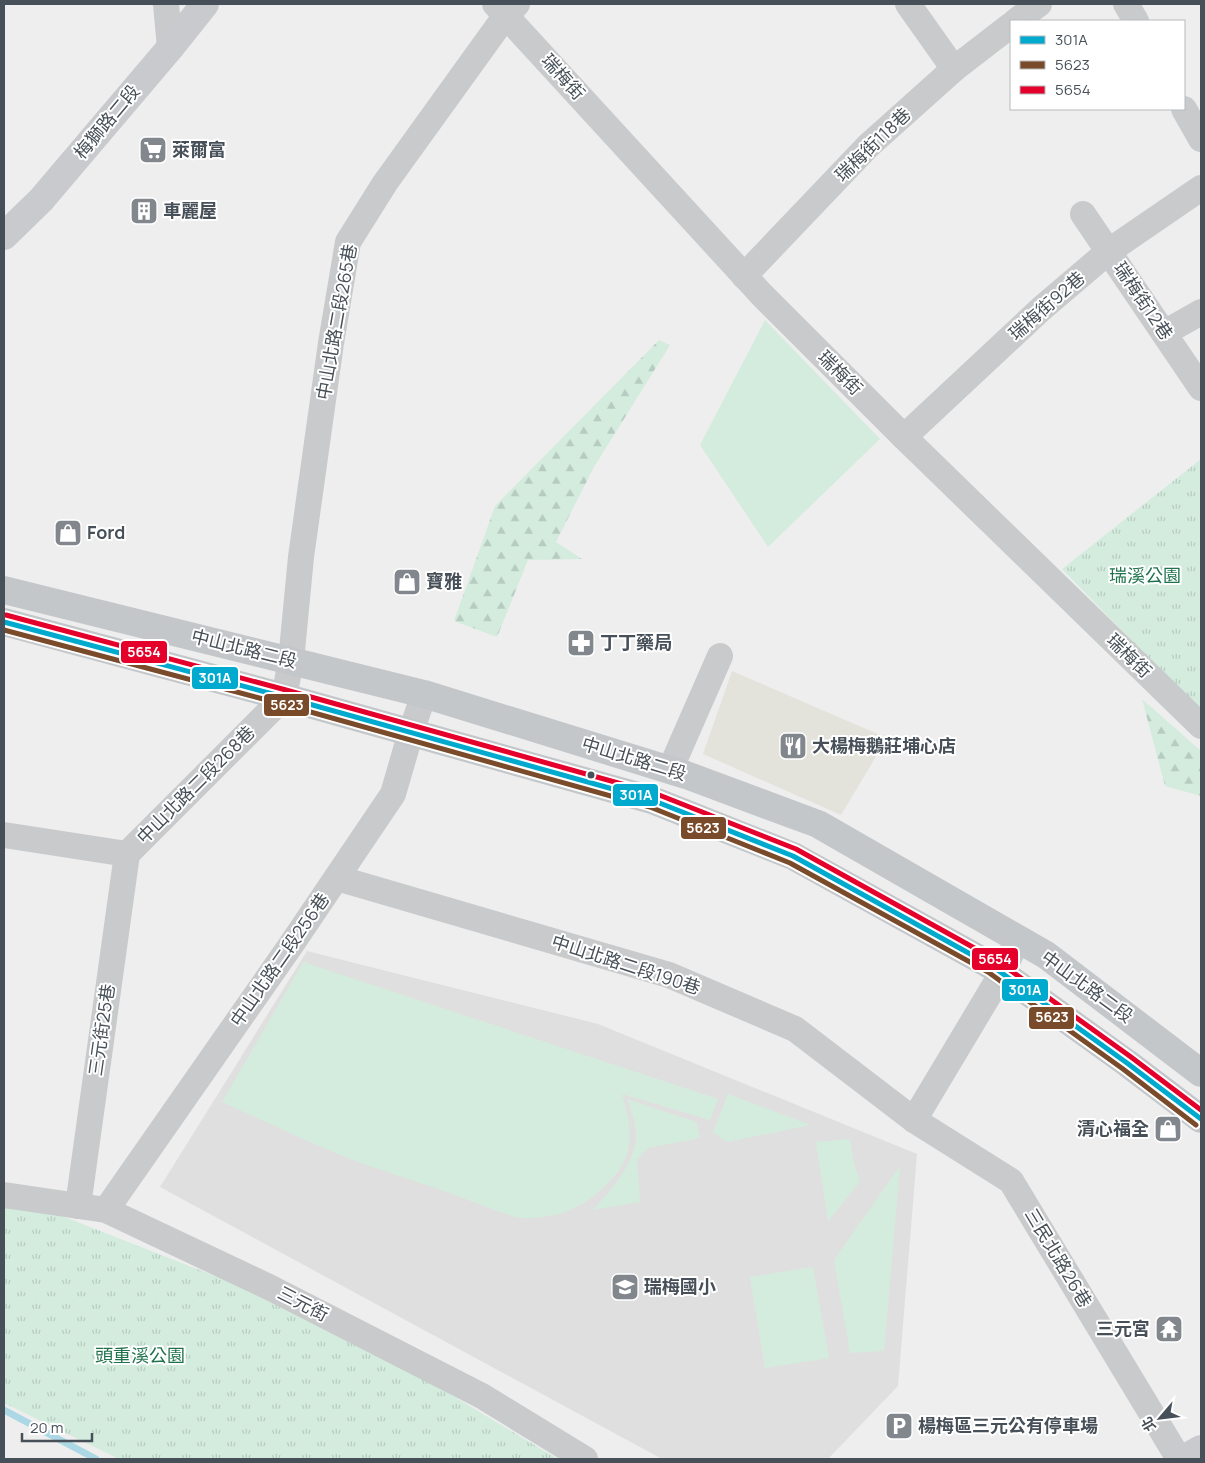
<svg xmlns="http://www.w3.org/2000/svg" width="1205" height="1463" font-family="Manrope,'Noto Sans TC',sans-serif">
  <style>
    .commercial { fill: #e3e2db }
    .education { fill: #e0dfdf }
    .grass { fill: #d4ecde }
    .forest { fill: url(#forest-firs) }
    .park { fill: url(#park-tufts) }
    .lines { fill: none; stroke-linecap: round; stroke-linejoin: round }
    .stream { stroke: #acd8e6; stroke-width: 7 }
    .street { stroke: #c8cacc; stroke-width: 26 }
    .secondary { stroke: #c9cacd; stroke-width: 28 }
    .primary { stroke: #c4c7ca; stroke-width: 28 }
    .bus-1-casing { stroke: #fff; stroke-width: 9 }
    .bus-2-casing { stroke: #fff; stroke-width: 9 }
    .bus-3-casing { stroke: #fff; stroke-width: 9 }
    .bus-1 { stroke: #00a9ce; stroke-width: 5 }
    .bus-2 { stroke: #7a4b2a; stroke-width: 5 }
    .bus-3 { stroke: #e4002b; stroke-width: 5 }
    .bus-dot { fill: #475058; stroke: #fff; stroke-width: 2 }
    .labels { text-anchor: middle; stroke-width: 4; stroke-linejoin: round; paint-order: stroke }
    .street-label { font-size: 18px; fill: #475058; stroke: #fff }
    .poi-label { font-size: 18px; font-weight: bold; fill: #475058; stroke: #fff; text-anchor: start }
    .park-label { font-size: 18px; fill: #1f724b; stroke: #fff }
    .line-badge { stroke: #fff; stroke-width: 2 }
    .badge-label { font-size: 14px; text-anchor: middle; font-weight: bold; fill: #fff }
  </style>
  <defs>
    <pattern id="forest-firs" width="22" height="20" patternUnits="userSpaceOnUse" patternTransform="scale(1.25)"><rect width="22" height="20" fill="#d4ecde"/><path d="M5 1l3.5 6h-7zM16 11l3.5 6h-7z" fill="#b7ccc1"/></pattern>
    <pattern id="park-tufts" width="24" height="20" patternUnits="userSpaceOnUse" patternTransform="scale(1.25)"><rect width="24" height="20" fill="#d4ecde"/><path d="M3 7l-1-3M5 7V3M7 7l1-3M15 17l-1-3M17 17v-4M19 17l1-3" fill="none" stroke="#b7ccc1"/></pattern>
  </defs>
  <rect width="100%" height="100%" fill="#eee"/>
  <polygon class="commercial" points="732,671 887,738 841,815 703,754"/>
  <polygon class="education" points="307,951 598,1024 917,1154 898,1386 828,1459 662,1459 160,1187"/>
  <g class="grass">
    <polygon points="765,320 880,439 768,547 700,445"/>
    <path d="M304,961l5,3 409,135 -8,21 -88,-26c11,38 14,64 -18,93 -26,24 -46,31 -82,31 -13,-1 -50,-17 -64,-22 -39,-14 -80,-26 -118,-41 -40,-17 -78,-35 -118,-53z"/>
    <polygon points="728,1094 811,1125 727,1142 713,1132"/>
    <path d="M627,1099l69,23 4,16 -52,10 -11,12 3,42 -47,8c17,-18 42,-47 43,-73 0,-13 -4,-26 -9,-38z"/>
    <polygon points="850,1139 854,1164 860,1182 828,1221 816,1142"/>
    <polygon points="900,1166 884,1351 850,1353 834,1260"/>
    <polygon points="813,1267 829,1358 765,1368 750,1277"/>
  </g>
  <g class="forest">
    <polygon points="659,340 670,345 594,467 556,542 582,559 528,560 497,637 454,621 495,506"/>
    <polygon points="1142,699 1201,751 1201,796 1165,786"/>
  </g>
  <g class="park">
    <polygon points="1201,459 1201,712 1062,569"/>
    <polygon points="4,1206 57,1214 243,1287 395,1361 558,1459 119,1459 4,1403"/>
  </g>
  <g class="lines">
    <polyline class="stream" points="4,1410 96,1459"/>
    <g class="street">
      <polyline points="166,4 170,48"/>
      <polyline points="495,4 761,294 904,437 1201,726"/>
      <polyline points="908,4 954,69"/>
      <polyline points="1126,4 1136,21"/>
      <polyline points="1016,21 1039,4"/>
      <polyline points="1184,109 1201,139"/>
      <polyline points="1083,214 1201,388"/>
      <polyline points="744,276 868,146 954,69 1011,25"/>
      <polyline points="1164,333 1201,312"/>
      <polyline points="904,437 1041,309 1109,251 1201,188"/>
      <polyline points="670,770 720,656"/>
      <polyline points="4,835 127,854"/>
      <polyline points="127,854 284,697 291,661 301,557 331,343 348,242 385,183 506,15 517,4"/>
      <polyline points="337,878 669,975 795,1029 914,1120 1011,1181 1179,1459"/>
      <polyline points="914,1120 1002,973 1018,939"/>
      <polyline points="4,1195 106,1210 271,1288 482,1396 585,1459"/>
      <polyline points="78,1206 127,854"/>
      <polyline points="106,1210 291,945 393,794 411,732 424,694"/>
    </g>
    <g class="secondary">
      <polyline points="4,236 41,200 170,48 205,4"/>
      <polyline points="1183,1459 1201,1449"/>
    </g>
    <g class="primary">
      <polyline points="4,590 424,694 686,775 818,824 1046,955 1201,1073"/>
      <polyline points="4,622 284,697 652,800 793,856 992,966 1127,1063 1201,1119"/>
    </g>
    <defs>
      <polyline id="bus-1" points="4,622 284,697 652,800 793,856 992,966 1127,1063 1201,1119"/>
      <polyline id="bus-2" points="4,630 282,704 650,807 790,863 988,972 1123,1069 1196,1125"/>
      <polyline id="bus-3" points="6,615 286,690 654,793 796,849 996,960 1131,1057 1201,1110"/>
    </defs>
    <use href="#bus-1" class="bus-1-casing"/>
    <use href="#bus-2" class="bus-2-casing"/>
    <use href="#bus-3" class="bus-3-casing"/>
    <use href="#bus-1" class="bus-1"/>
    <use href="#bus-2" class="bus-2"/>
    <use href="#bus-3" class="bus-3"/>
  </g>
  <defs>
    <symbol id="supermarket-square" viewBox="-11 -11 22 22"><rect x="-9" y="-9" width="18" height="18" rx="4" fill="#81878c" stroke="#fff"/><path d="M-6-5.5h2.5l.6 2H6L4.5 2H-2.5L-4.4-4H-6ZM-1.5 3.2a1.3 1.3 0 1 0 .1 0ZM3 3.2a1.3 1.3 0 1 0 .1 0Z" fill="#fff"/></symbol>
    <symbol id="building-square" viewBox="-11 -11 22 22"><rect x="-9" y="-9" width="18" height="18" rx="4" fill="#81878c" stroke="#fff"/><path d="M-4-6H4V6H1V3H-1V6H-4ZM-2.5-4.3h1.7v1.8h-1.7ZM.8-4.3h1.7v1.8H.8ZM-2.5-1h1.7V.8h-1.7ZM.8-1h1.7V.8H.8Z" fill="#fff"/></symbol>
    <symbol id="shop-square" viewBox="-11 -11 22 22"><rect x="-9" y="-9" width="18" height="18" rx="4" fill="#81878c" stroke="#fff"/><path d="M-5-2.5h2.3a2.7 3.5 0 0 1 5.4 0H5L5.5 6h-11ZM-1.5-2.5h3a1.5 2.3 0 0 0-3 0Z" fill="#fff"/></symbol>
    <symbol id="pharmacy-square" viewBox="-11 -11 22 22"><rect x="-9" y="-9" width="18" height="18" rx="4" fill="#81878c" stroke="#fff"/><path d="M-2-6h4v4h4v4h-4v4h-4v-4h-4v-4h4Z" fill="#fff"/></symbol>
    <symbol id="restaurant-square" viewBox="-11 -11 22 22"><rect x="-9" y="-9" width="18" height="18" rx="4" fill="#81878c" stroke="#fff"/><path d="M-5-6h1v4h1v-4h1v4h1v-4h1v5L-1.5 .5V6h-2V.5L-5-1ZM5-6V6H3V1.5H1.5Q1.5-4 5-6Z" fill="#fff"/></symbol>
    <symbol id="school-square" viewBox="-11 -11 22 22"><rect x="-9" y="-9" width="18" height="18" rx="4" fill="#81878c" stroke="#fff"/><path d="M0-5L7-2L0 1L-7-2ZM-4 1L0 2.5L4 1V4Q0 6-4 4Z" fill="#fff"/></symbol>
    <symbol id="temple-square" viewBox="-11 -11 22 22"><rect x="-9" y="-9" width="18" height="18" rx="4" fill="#81878c" stroke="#fff"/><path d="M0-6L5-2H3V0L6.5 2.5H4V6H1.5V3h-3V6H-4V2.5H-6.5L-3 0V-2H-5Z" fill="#fff"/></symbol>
    <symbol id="parking-square" viewBox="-11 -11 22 22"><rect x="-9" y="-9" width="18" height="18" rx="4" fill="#81878c" stroke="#fff"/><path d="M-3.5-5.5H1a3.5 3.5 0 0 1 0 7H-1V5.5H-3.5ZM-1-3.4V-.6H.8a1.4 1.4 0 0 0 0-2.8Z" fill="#fff"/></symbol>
  </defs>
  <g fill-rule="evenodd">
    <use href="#supermarket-square" x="137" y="134" width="32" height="32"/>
    <use href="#building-square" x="128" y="195" width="32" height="32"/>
    <use href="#shop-square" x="52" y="517" width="32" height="32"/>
    <use href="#shop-square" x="391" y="566" width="32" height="32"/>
    <use href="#pharmacy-square" x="565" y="627" width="32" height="32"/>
    <use href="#restaurant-square" x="777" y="730" width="32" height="32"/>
    <use href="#shop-square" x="1152" y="1113" width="32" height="32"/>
    <use href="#school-square" x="609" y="1271" width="32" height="32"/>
    <use href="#temple-square" x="1153" y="1313" width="32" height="32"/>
    <use href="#parking-square" x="883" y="1410" width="32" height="32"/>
  </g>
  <circle class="bus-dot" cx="591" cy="775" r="4.5"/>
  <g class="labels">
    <g class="street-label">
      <text transform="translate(563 77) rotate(48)" y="6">瑞梅街</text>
      <text transform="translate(107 122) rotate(-50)" y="6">梅獅路二段</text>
      <text transform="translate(873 145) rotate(-44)" y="6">瑞梅街118巷</text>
      <text transform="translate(1143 301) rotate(56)" y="6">瑞梅街12巷</text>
      <text transform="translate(1047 306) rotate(-41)" y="6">瑞梅街92巷</text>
      <text transform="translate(337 322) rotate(-80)" y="6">中山北路二段265巷</text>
      <text transform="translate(840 373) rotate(45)" y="6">瑞梅街</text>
      <text transform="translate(244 649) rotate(14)" y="6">中山北路二段</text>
      <text transform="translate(1129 656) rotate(44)" y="6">瑞梅街</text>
      <text transform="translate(634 759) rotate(17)" y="6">中山北路二段</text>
      <text transform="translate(196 785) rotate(-45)" y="6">中山北路二段268巷</text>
      <text transform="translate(280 960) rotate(-55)" y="6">中山北路二段256巷</text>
      <text transform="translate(626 965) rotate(18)" y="6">中山北路二段190巷</text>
      <text transform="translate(1087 987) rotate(36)" y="6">中山北路二段</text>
      <text transform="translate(102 1030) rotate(-82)" y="6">三元街25巷</text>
      <text transform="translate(1058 1258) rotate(59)" y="6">三民北路26巷</text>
      <text transform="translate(303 1304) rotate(27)" y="6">三元街</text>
    </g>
    <g class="poi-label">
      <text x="172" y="156">萊爾富</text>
      <text x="163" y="217">車麗屋</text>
      <text x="87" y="539">Ford</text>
      <text x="426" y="588">寶雅</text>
      <text x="600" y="649">丁丁藥局</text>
      <text x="812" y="752">大楊梅鵝莊埔心店</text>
      <text x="1149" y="1135" text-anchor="end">清心福全</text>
      <text x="644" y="1293">瑞梅國小</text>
      <text x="1150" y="1335" text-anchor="end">三元宮</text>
      <text x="918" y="1432">楊梅區三元公有停車場</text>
    </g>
    <g class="park-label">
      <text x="1145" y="582">瑞溪公園</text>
      <text x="140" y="1362">頭重溪公園</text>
    </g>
  </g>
  <g class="line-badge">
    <rect x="120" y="640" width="48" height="24" rx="5" fill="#e4002b"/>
    <rect x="191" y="666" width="48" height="24" rx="5" fill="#00a9ce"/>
    <rect x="263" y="693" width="47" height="24" rx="5" fill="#7a4b2a"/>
    <rect x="612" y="783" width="47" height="24" rx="5" fill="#00a9ce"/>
    <rect x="680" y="816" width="47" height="24" rx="5" fill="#7a4b2a"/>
    <rect x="971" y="947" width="48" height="24" rx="5" fill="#e4002b"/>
    <rect x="1001" y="978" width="48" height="24" rx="5" fill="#00a9ce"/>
    <rect x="1028" y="1006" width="47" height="24" rx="5" fill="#7a4b2a"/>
  </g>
  <g class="badge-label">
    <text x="144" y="657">5654</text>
    <text x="215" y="683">301A</text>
    <text x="287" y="710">5623</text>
    <text x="636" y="800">301A</text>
    <text x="703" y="833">5623</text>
    <text x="995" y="964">5654</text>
    <text x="1025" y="995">301A</text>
    <text x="1052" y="1022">5623</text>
  </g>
  <rect width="1205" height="1463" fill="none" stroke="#475058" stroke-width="10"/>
  <rect x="1010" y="20" width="175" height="90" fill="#ffffff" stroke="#b5b9bc"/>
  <rect x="1020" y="36" width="25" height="8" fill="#00a9ce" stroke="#b5b9bc"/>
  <text x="1055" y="45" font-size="15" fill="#475058">301A</text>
  <rect x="1020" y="61" width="25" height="8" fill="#7a4b2a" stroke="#b5b9bc"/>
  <text x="1055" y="70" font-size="15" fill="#475058">5623</text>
  <rect x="1020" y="86" width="25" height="8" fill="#e4002b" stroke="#b5b9bc"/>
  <text x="1055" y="95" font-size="15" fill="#475058">5654</text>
  <g transform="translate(1160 1418) rotate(242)" stroke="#ffffff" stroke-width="4" paint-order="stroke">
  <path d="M0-4L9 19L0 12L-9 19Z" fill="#475058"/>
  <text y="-8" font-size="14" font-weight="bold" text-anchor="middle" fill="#475058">北</text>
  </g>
  <path d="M22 1433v8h70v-8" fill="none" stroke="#475058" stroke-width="2.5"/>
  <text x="30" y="1433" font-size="15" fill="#475058" stroke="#ffffff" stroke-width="4" paint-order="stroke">20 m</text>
</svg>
